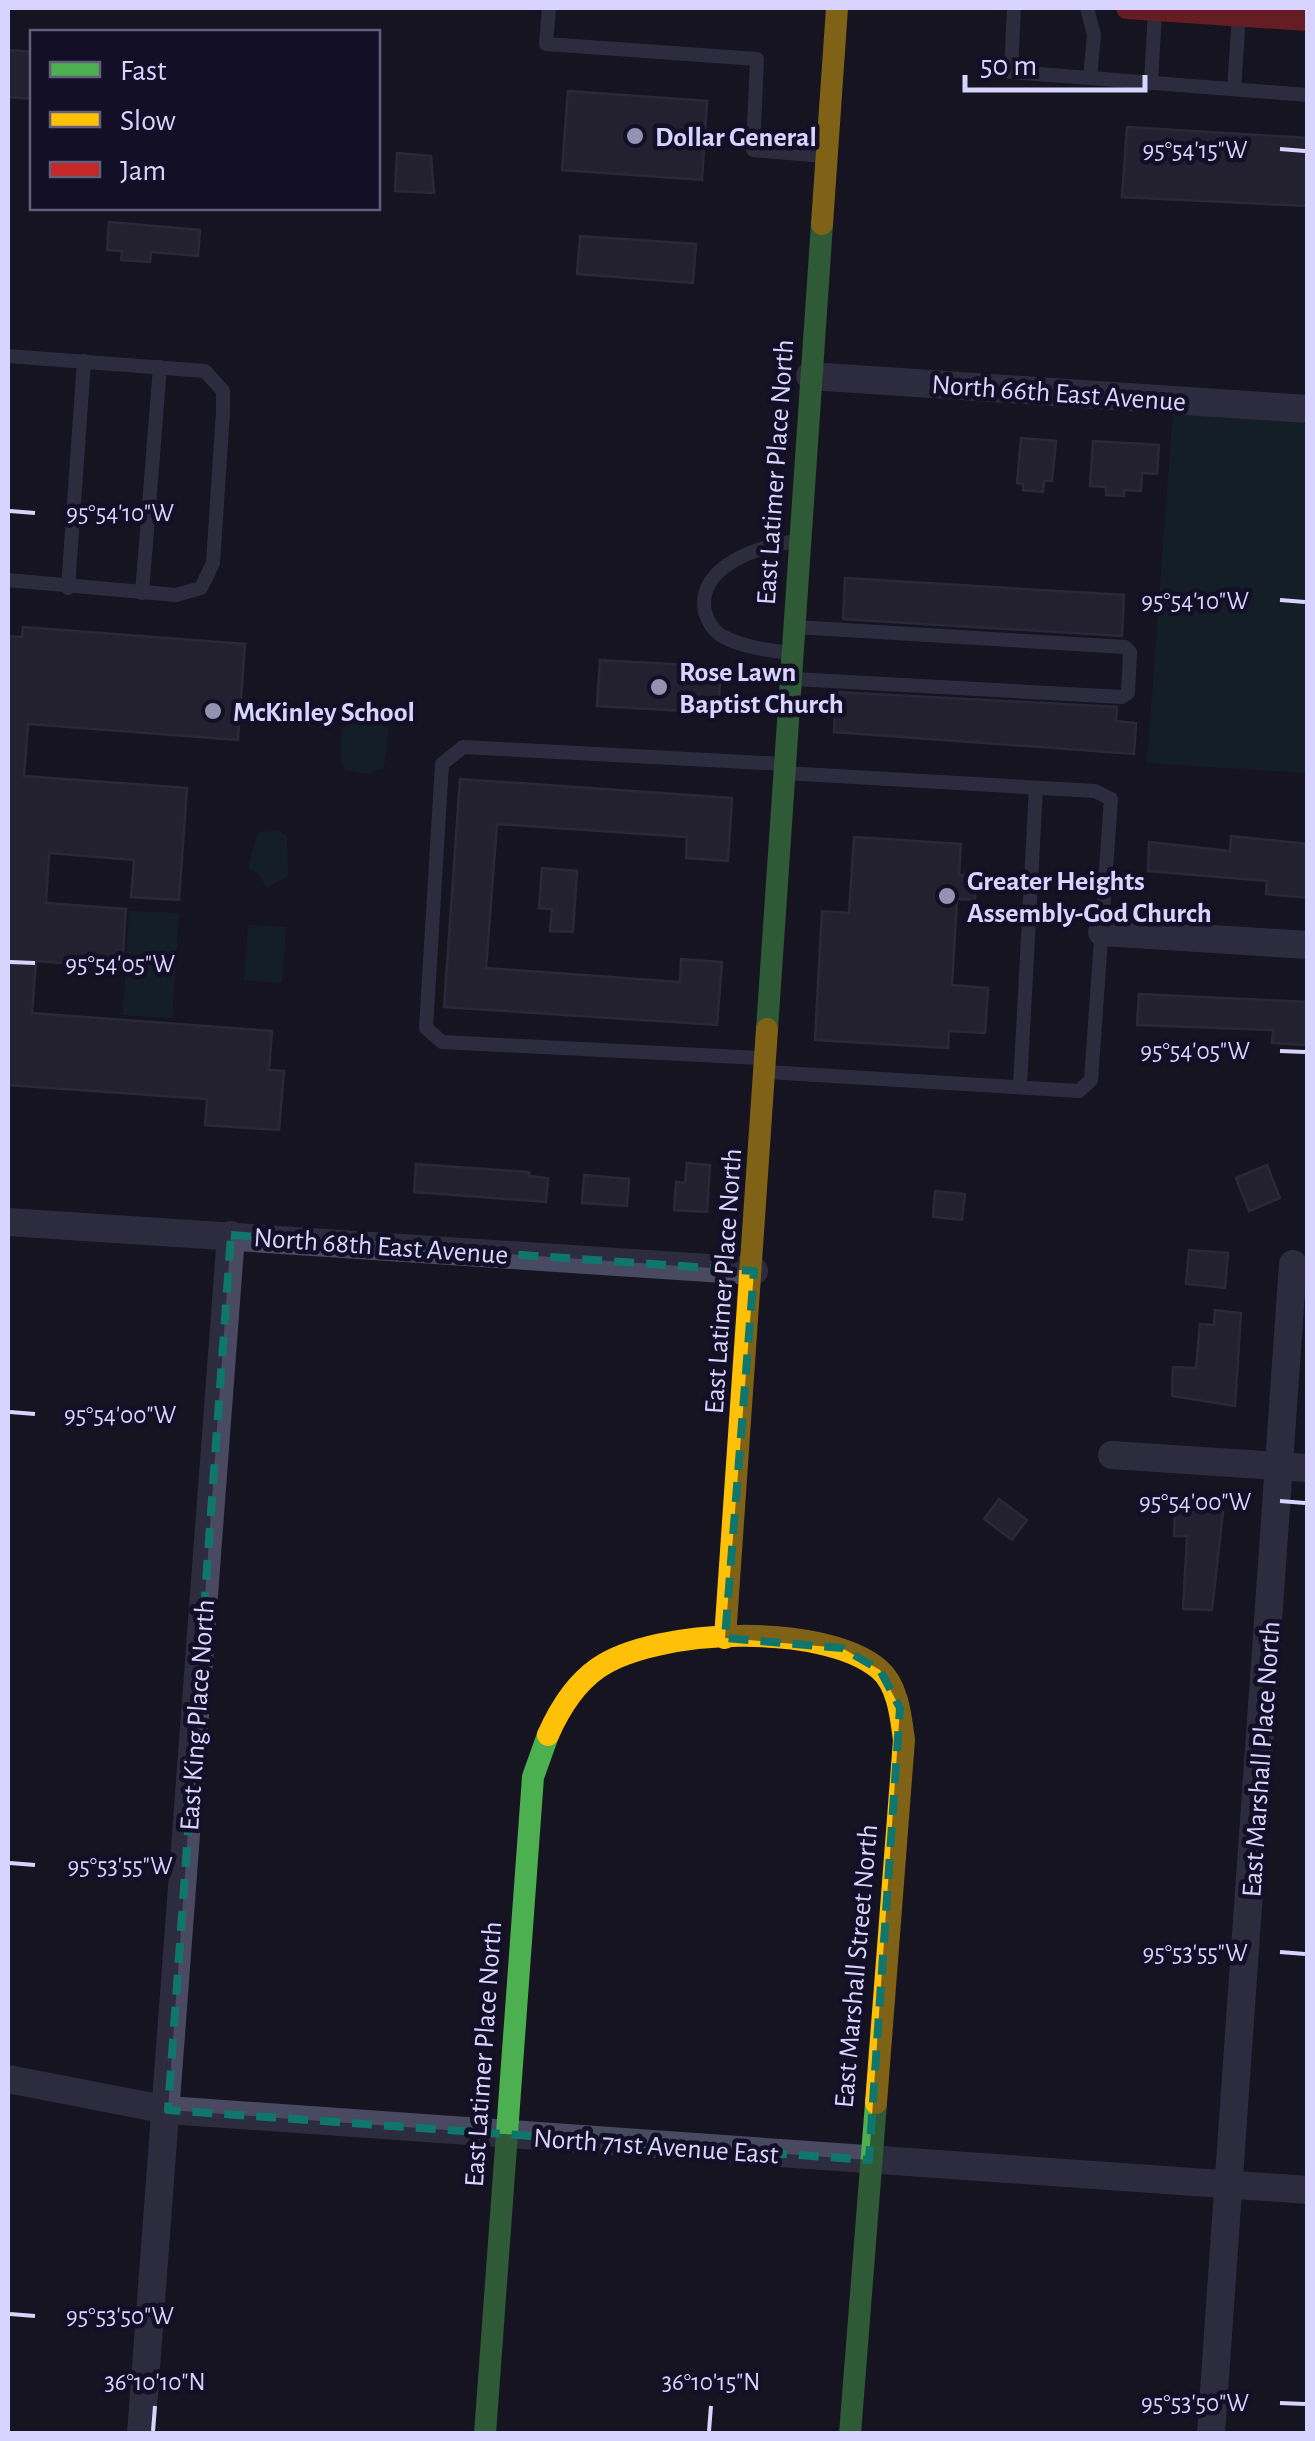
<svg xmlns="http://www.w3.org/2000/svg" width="1315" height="2441" font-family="'Alegreya Sans',sans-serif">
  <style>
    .green { fill: #132c2d }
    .building { fill: #343243; stroke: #433f54; stroke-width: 2.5 }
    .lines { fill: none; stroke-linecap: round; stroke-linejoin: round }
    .lane { stroke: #4a4962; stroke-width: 14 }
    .street { stroke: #4a4962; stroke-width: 28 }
    .fast { stroke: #4caf50; stroke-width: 22 }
    .slow { stroke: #ffc107; stroke-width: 22 }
    .jam { stroke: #c62828; stroke-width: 22 }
    .marked { fill: none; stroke: #0f766e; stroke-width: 8; stroke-dasharray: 20 12; stroke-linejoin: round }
    .ticks { fill: none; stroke: #d9d4ff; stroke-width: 4 }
    .poi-dot { fill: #9591b1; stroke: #130f26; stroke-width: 4 }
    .labels { text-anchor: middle; stroke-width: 9; stroke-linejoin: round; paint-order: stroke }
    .poi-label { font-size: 28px; font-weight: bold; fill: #d9d4ff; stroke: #130f26; text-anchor: start }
    .street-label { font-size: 28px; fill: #d9d4ff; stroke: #130f26 }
    .ticks-label { font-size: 25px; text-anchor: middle; fill: #d9d4ff; stroke: #130f26; stroke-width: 9; stroke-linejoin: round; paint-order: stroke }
  </style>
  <rect width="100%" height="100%" fill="#161421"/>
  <g class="green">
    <polygon points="1173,410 1307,420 1307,773 1147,763"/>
    <polygon points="369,715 389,730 384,767 368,774 345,770 340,759 342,729 356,717"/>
    <polygon points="278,830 287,837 288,876 267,888 259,874 248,868 258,832"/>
    <polygon points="129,911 179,913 172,1018 123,1015"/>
    <polygon points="248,925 286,927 282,983 244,980"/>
  </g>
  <g class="building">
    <polygon points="8,50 32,52 32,99 8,97"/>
    <polygon points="568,91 707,101 702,180 562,170"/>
    <polygon points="1127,127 1308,138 1308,206 1122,197"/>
    <polygon points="397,153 431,156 434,193 395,191"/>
    <polygon points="109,222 200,230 198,256 151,252 150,262 121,260 122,251 107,250"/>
    <polygon points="580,236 696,244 693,283 577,274"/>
    <polygon points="1021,438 1056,441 1052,481 1044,481 1043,492 1023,490 1023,484 1017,483"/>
    <polygon points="1093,441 1159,445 1157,474 1142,473 1141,491 1124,490 1124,496 1106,495 1106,487 1090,486"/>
    <polygon points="845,578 1124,595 1122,636 843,619"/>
    <polygon points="23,627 245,644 238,740 28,724 24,776 187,788 179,900 131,897 134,860 49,853 46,903 126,909 122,968 36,961 32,1013 272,1031 269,1070 284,1071 279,1130 205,1125 207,1099 8,1085 8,636 22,637"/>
    <polygon points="600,660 721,667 718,713 597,706"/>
    <polygon points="836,692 1117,707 1116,721 1136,723 1134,754 834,732"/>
    <polygon points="460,779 732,798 728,861 686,858 687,837 497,824 486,968 680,982 681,959 722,962 717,1025 444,1007"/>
    <polygon points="1231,836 1308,844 1308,898 1266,894 1267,881 1148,871 1149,842 1230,851"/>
    <polygon points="854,837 961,844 959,875 976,876 975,900 957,899 952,985 988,988 985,1033 949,1031 948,1048 815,1040 822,911 849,913"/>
    <polygon points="542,868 577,871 573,932 550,931 552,909 539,908"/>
    <polygon points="1139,994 1308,1002 1308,1045 1272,1043 1273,1030 1137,1025"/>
    <polygon points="687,1163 710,1165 707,1212 674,1210 676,1182 685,1183"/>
    <polygon points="416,1164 529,1172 529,1176 548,1178 546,1202 414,1192"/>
    <polygon points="1267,1165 1280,1198 1249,1211 1236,1178"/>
    <polygon points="584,1175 629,1179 627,1206 582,1203"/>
    <polygon points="935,1191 965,1194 962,1220 933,1217"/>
    <polygon points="1189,1250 1228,1253 1225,1288 1186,1284"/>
    <polygon points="1215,1310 1241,1313 1235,1406 1172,1396 1173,1367 1196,1368 1200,1324 1214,1325"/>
    <polygon points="999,1499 1027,1520 1012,1540 984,1519"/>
    <polygon points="1175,1511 1223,1512 1212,1610 1183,1609 1187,1536 1174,1536"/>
  </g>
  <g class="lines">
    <g class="lane">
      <polyline points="549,8 546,44 757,59 753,150 823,156"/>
      <polyline points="1014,8 1011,72 1090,78 1094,35 1087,8"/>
      <polyline points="1090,78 1308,95"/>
      <polyline points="1151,83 1155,10"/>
      <polyline points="1234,89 1239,16"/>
      <polyline points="8,356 205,371 223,391 223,412 213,563 201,588 176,595 8,580"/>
      <polyline points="68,588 84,361"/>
      <polyline points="142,593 160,367"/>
      <path d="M790,653c-22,-3 -48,-6 -68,-17 -10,-6 -14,-14 -17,-24 -10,-47 59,-68 94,-71"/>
      <polyline points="794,679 1122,697 1128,693 1130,652 1125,647 795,627"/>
      <polyline points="760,1058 442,1042 426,1028 442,764 463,747 785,764"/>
      <polyline points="767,1072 1079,1091 1091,1080 1111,799 1095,791 785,773"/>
      <polyline points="1020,1086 1036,788"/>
    </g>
    <g class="street">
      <polyline points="810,376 1308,409"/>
      <polyline points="1102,932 1308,945"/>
      <polyline points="8,1222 754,1271"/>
      <polyline points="1112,1455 1308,1468"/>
      <polyline points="8,2079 168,2110 1308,2190"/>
      <polyline points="141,2434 231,1235"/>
      <polyline points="1211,2434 1293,1264"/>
    </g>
    <g class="fast">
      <polyline points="767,1029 822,224"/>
      <polyline points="485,2434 533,1777 548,1735"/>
      <polyline points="850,2434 876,2103"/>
    </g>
    <g class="slow">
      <polyline points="822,224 837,8"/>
      <polyline points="725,1638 767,1029"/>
      <path d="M548,1735c11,-25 27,-51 50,-67 57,-40 226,-46 281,1 19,16 22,48 25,71l-28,363"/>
    </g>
    <polyline class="jam" points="1127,8 1308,20"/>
  </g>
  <path d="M0 0H1315V2441H0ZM231,1235l523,36 -29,367 117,10 38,22 20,38 -31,452 -701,-50z" fill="#161421" fill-opacity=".55" fill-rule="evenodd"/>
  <path class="marked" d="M231,1235l523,36 -29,367 117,10 38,22 20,38 -31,452 -701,-50z"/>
  <path class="ticks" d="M1280,149l25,2M10,511l25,2M1280,600l25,2M10,962l25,1M1280,1051l25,1M10,1412l25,2M1280,1501l25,2M10,1863l25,2M1280,1952l25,2M10,2314l25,2M1280,2403l25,1M153,2431l2,-25M709,2431l2,-25"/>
  <g class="poi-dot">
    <circle cx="635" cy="136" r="10"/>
    <circle cx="659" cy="687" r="10"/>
    <circle cx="213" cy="711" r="10"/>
    <circle cx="947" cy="896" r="10"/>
  </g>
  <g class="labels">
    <g class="poi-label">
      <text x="655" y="146">Dollar General</text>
      <text x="679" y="681">Rose Lawn<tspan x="679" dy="32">Baptist Church</tspan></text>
      <text x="233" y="721">McKinley School</text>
      <text x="967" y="890">Greater Heights<tspan x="967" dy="32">Assembly-God Church</tspan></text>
    </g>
    <g class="street-label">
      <text transform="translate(1059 392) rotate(4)" y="10">North 66th East Avenue</text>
      <text transform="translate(774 472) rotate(-86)" y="10">East Latimer Place North</text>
      <text transform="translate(381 1245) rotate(4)" y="10">North 68th East Avenue</text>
      <text transform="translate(722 1281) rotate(-86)" y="10">East Latimer Place North</text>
      <text transform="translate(196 1715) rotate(-86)" y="10">East King Place North</text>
      <text transform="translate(1260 1759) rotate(-86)" y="10">East Marshall Place North</text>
      <text transform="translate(855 1966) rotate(-85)" y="10">East Marshall Street North</text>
      <text transform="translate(482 2054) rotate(-86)" y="10">East Latimer Place North</text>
      <text transform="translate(656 2145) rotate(4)" y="10">North 71st Avenue East</text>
    </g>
  </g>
  <g class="ticks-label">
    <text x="1195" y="158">95°54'15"W</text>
    <text x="120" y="521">95°54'10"W</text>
    <text x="1195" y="609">95°54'10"W</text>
    <text x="120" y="972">95°54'05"W</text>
    <text x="1195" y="1059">95°54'05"W</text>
    <text x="120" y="1423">95°54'00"W</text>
    <text x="1195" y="1510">95°54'00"W</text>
    <text x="120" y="1874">95°53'55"W</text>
    <text x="1195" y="1961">95°53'55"W</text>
    <text x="120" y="2324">95°53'50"W</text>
    <text x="155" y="2390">36°10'10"N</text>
    <text x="711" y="2390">36°10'15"N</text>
    <text x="1195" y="2411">95°53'50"W</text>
  </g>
  <rect width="1315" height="2441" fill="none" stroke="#d9d4ff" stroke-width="20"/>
  <rect x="30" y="30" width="350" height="180" fill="#130f26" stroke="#625e7d" stroke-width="2.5"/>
  <rect x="50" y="62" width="50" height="15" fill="#4caf50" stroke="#625e7d" stroke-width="2.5"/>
  <text x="120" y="80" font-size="30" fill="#d9d4ff">Fast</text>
  <rect x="50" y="112" width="50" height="15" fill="#ffc107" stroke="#625e7d" stroke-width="2.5"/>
  <text x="120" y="130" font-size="30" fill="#d9d4ff">Slow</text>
  <rect x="50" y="162" width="50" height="15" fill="#c62828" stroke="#625e7d" stroke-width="2.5"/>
  <text x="120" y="180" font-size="30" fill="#d9d4ff">Jam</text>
  <path d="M965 75v15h180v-15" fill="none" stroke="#d9d4ff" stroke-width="5"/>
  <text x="980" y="75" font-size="30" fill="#d9d4ff" stroke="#130f26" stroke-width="8" paint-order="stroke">50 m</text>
</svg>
